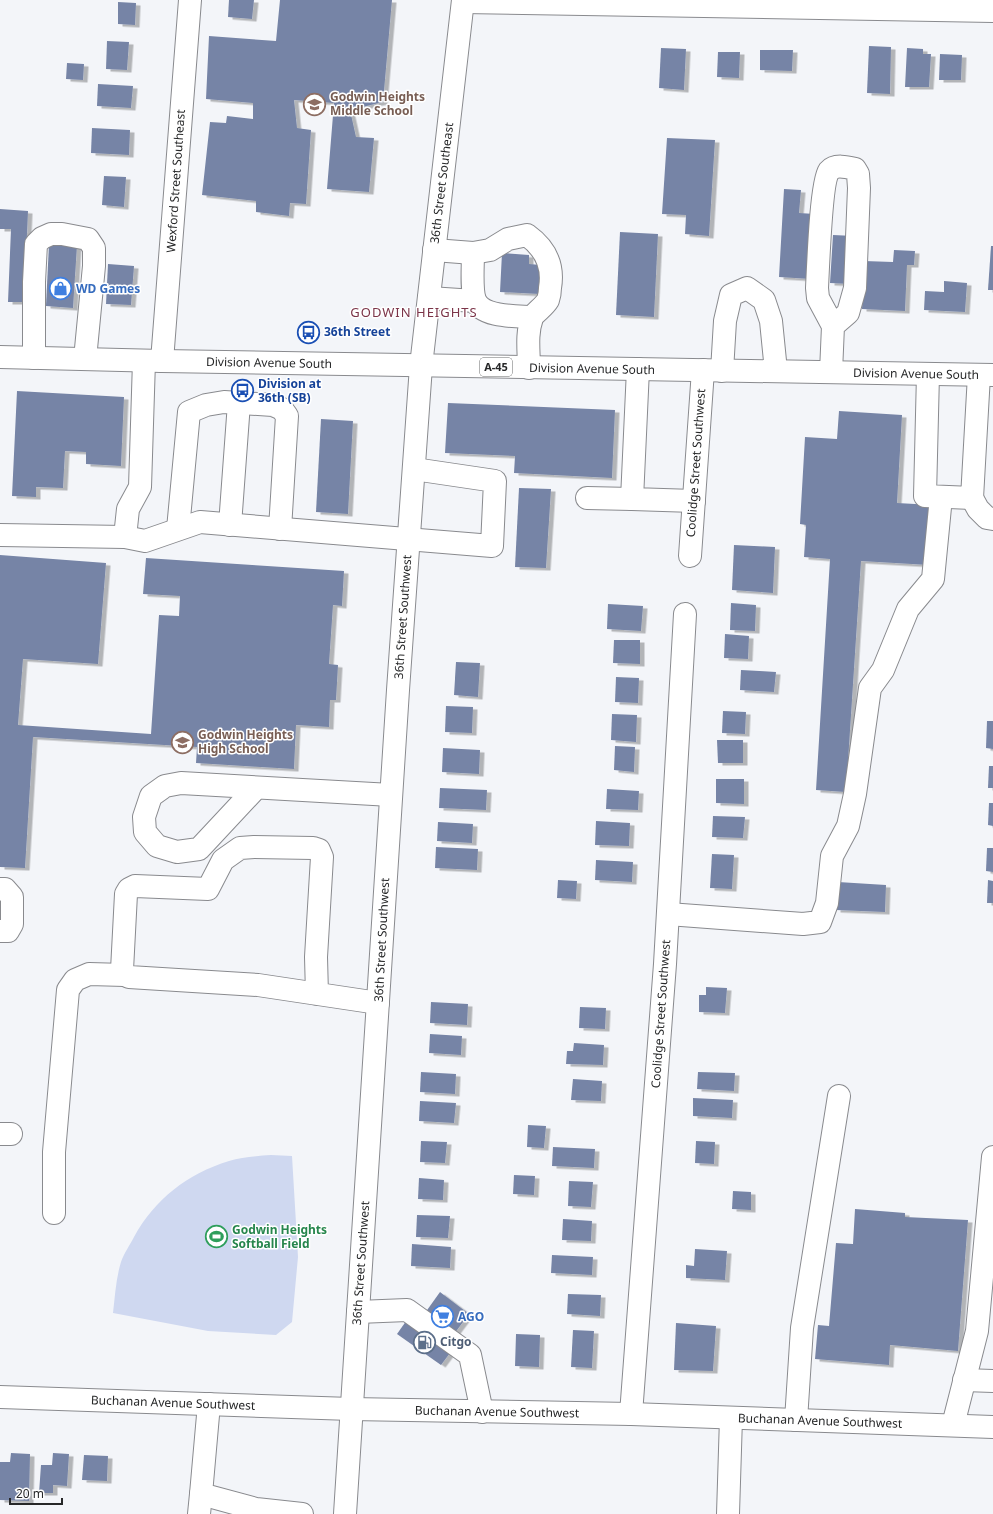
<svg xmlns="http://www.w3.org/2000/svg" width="993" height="1514" font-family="'Noto Sans',sans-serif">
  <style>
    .green { fill: #cfd8f0 }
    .building { fill: #7684a6; filter: url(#shadow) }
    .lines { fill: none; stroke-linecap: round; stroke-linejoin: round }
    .minor-casing { stroke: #898a8e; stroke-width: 24 }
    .major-casing { stroke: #898a8e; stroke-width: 24 }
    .minor { stroke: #fff; stroke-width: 22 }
    .major { stroke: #fff; stroke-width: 22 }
    .labels { text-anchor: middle; stroke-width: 3; stroke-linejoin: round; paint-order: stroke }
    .shield { fill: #fff; stroke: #676868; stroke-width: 1 }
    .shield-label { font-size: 11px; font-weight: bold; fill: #262728 }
    .education-label { font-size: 12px; font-weight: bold; fill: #785e54; stroke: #fff; text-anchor: start }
    .street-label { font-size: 12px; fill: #262728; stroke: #fff }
    .shop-label { font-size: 12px; font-weight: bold; fill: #366cbe; stroke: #fff; text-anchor: start }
    .transit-label { font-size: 12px; font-weight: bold; fill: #164399; stroke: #fff; text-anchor: start }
    .leisure-label { font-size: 12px; font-weight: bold; fill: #27864d; stroke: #fff; text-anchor: start }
    .service-label { font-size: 12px; font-weight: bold; fill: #4e5e75; stroke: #fff; text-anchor: start }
    .neighbourhood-label { font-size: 13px; letter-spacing: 1px; fill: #7b3448; stroke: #fff }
  </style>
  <defs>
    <filter id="shadow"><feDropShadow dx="4.5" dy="2.5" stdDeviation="0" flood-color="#0004"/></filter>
  </defs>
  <rect width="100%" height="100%" fill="#f3f5f9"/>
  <path class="green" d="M271,1155l21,1 6,101 -6,65 -16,13 -68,-4 -95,-18c2,-17 3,-35 8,-51 3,-9 9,-17 13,-25 21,-38 53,-63 95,-76 13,-4 28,-5 42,-6z"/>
  <g class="building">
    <polygon points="229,0 254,0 252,19 228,17"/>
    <polygon points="280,0 392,0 383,102 350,110 356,137 374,138 369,192 327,189 334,103 294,100 297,128 311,130 306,204 290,203 289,216 256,212 256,201 202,195 210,122 226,123 227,116 253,119 253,103 206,99 209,36 276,41"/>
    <polygon points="118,2 136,3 135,25 118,24"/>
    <polygon points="107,41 129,42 127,70 106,69"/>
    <polygon points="869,46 891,47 890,94 867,93"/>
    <polygon points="661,48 686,49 684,90 659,88"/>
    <polygon points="907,48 923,49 923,54 931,54 929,87 905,87"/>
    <polygon points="760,50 793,50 792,71 760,70"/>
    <polygon points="718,52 740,52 739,78 717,77"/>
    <polygon points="940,54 962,55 961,80 939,80"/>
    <polygon points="67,63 84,64 83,80 66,79"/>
    <polygon points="98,84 133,86 131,108 97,106"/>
    <polygon points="92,128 130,130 129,155 91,153"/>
    <polygon points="667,138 715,140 709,236 685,234 686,215 662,214"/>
    <polygon points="104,176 126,177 124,207 102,205"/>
    <polygon points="784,189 801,190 799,213 815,214 811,279 779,277"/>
    <polygon points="0,209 28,211 24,302 8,302 11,229 0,229"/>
    <polygon points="620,232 658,234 654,317 616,315"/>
    <polygon points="833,235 854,236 851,284 830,283"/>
    <polygon points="49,244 77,245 73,308 46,306"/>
    <polygon points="991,246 993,246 993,290 988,290"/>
    <polygon points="894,250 915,251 914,265 907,265 905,311 862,309 864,261 893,262"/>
    <polygon points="502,253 529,255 529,264 541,265 540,294 500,292"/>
    <polygon points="108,264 134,266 131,305 106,304"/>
    <polygon points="944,281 967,283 965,312 924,310 925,291 944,292"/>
    <polygon points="17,391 124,397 121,466 86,464 86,452 65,451 63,488 36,487 36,497 12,496"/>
    <polygon points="448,403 615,410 612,478 514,473 515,456 445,453"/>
    <polygon points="839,411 902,415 897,503 933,505 929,565 861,561 846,792 816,790 830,559 804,557 806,525 800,524 805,437 837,439"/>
    <polygon points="321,419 353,421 348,514 316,512"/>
    <polygon points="519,488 551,489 546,568 515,567"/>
    <polygon points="734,545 775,547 773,593 732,590"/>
    <polygon points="0,555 106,563 98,664 23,659 18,725 151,734 159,615 179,616 180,596 143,594 146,558 344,571 342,606 333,605 329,664 338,665 336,700 330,700 329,727 296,725 294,769 196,763 197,747 33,737 25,868 0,867"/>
    <polygon points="731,603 756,605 755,631 730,630"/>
    <polygon points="608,604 643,606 641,631 607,629"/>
    <polygon points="725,634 749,636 748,659 724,658"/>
    <polygon points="614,640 640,640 640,664 613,663"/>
    <polygon points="456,662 480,663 478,697 454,695"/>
    <polygon points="741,670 776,672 774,692 740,690"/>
    <polygon points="616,677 639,678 638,703 615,702"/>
    <polygon points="446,706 473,707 472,733 445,732"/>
    <polygon points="723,711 746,712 745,734 722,733"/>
    <polygon points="612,714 637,715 636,742 611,740"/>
    <polygon points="987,721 993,721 993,749 986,748"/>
    <polygon points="717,740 743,740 743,763 718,763"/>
    <polygon points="615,746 635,747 634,772 614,770"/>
    <polygon points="443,748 480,750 479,774 442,772"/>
    <polygon points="989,766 993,766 993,788 988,788"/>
    <polygon points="716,779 744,779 744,804 716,803"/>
    <polygon points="440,788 487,790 486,810 439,808"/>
    <polygon points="607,789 639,791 638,810 606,809"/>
    <polygon points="989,803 993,803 993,826 988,825"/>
    <polygon points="713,816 745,817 743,838 712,837"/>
    <polygon points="596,821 630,823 629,846 595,845"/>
    <polygon points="438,822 473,824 472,843 437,841"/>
    <polygon points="436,847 478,849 477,870 435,868"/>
    <polygon points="987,848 993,848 993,872 986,871"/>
    <polygon points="712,854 734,855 732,889 710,888"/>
    <polygon points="596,860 633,862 632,882 595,880"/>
    <polygon points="558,880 577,881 576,899 557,898"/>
    <polygon points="988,880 993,881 993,903 987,903"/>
    <polygon points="838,882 886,885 885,912 836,910"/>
    <polygon points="706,987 727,988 725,1013 699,1012 699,995 706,995"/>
    <polygon points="431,1002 468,1004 467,1025 430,1023"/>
    <polygon points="580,1007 606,1008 605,1029 579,1028"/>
    <polygon points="430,1034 462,1036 461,1055 429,1053"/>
    <polygon points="574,1043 604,1045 603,1065 566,1064 567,1051 573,1051"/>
    <polygon points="421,1072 456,1074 455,1094 420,1092"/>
    <polygon points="698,1072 735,1073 734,1091 697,1089"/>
    <polygon points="573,1079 602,1081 601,1101 571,1100"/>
    <polygon points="693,1098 733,1100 732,1118 693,1116"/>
    <polygon points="420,1101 456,1103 454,1123 419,1121"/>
    <polygon points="528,1125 546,1126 544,1148 527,1147"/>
    <polygon points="421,1141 447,1142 445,1163 420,1162"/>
    <polygon points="696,1141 715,1142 714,1164 695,1163"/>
    <polygon points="553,1147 595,1149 594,1168 552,1166"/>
    <polygon points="514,1175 535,1176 534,1195 513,1194"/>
    <polygon points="419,1178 444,1180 443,1200 418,1199"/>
    <polygon points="569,1181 593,1182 591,1207 568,1206"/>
    <polygon points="733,1191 751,1192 751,1210 732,1209"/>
    <polygon points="855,1209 905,1213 905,1217 968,1220 958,1351 890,1345 889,1365 815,1359 818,1325 829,1326 836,1243 853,1244"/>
    <polygon points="417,1215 450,1216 448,1238 416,1237"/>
    <polygon points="563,1219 592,1221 591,1241 562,1240"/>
    <polygon points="412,1244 451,1247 450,1268 411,1266"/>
    <polygon points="695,1249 727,1251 725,1280 686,1278 686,1265 694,1266"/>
    <polygon points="552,1255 593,1257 592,1275 551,1273"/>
    <polygon points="440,1292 469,1314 454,1334 425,1313"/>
    <polygon points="568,1294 601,1295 600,1316 567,1314"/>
    <polygon points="409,1317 453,1349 441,1365 397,1334"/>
    <polygon points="676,1323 716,1326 713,1371 674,1370"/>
    <polygon points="573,1330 594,1331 592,1368 571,1367"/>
    <polygon points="516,1334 540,1335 539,1367 515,1366"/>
    <polygon points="11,1453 30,1454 29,1501 0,1500 0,1462 10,1462"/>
    <polygon points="53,1453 69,1454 67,1486 53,1485 53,1493 39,1493 41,1465 52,1465"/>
    <polygon points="84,1455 108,1456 107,1481 82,1480"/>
  </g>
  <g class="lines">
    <defs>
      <g id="minor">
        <polyline points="463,2 993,11"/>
        <path d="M434,250l39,3 17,-3 18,-11 19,-4c18,13 27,30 23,53 0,4 -1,9 -2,12 -4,7 -14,13 -16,18 -6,16 -3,34 -3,50"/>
        <path d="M473,253c0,12 -2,37 2,47 7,18 42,16 57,17"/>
        <polyline points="429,298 475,301"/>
        <polyline points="34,358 34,282 36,244 42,238 51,234 62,234 88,239 94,248 94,266 85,359"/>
        <polyline points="162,361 190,0"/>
        <polyline points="638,369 632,499 694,501"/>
        <polyline points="722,371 725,321 731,295 747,288 764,300 771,321 776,371"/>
        <path d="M831,372l2,-46 -15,-28 -1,-10c1,-19 4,-106 12,-117 6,-7 18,-4 26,-2l3,5 1,14 -4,100 -7,25 -15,13"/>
        <polyline points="928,374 925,496 972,498 979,375"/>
        <polyline points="587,498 632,499"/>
        <polyline points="972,498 978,509 987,518 993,519"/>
        <polyline points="230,525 239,403"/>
        <polyline points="178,529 189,412 206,405 224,402 273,405 282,409 287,416 280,529"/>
        <polyline points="0,535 125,537 145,541 200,522 492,546 495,481 414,469"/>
        <polyline points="125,537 128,509 140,487 144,361"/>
        <polyline points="690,556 703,370"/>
        <polyline points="256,788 199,849 177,852 157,846 145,832 144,817 151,796 165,786 181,783 391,795"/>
        <polyline points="0,889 5,889 12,897 12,924 8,931 0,931"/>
        <polyline points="668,914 803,924 820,922 827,903 832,856 848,826 855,794 870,688 883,670 908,609 933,579 941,497"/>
        <polyline points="317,994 316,957 322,857 319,850 313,848 254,847 240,848 223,860 208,889 135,886 129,889 126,894 122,970 125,975 129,977 258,985 378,1003"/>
        <polyline points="0,1134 11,1134"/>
        <polyline points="54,1213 54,1152 68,990 75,980 89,974 125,975"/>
        <polyline points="358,1312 407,1310 470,1355 482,1412"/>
        <polyline points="964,1380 993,1381"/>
        <polyline points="0,1397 351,1409 631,1414 993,1427"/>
        <polyline points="209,1404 201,1494 256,1509 302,1514"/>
        <polyline points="631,1414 665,964 685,614"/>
        <polyline points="796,1420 802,1328 839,1096"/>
        <polyline points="953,1425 977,1331 993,1157"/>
        <polyline points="199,1514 201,1494"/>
        <polyline points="345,1514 398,690 421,366 463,0"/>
        <polyline points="728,1514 731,1418"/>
      </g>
      <polyline id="major" points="0,357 162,361 993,375"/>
    </defs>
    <use href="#minor" class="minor-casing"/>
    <use href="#major" class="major-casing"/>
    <use href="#minor" class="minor"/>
    <use href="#major" class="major"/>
  </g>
  <defs>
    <symbol id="school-ring" viewBox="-11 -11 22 22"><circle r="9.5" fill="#fff" stroke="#8d6e63" stroke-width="1.5"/><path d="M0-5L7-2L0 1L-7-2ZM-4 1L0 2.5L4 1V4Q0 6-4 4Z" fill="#8d6e63"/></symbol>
    <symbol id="shop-ring" viewBox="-11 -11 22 22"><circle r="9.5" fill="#fff" stroke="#3f7fe0" stroke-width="1.5"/><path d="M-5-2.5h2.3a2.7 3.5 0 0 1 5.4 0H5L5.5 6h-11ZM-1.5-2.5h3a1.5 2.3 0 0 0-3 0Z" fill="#3f7fe0"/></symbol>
    <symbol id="bus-ring" viewBox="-11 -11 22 22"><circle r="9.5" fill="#fff" stroke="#1a4fb4" stroke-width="1.5"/><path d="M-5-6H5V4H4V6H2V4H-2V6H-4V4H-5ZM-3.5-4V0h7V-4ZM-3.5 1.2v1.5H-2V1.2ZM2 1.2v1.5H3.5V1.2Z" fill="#1a4fb4"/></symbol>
    <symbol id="stadium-ring" viewBox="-11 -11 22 22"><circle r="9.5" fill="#fff" stroke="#2e9e5b" stroke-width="1.5"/><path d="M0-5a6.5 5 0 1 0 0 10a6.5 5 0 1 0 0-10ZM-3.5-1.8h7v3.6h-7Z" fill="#2e9e5b"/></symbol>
    <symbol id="supermarket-ring" viewBox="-11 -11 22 22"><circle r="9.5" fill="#fff" stroke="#3f7fe0" stroke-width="1.5"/><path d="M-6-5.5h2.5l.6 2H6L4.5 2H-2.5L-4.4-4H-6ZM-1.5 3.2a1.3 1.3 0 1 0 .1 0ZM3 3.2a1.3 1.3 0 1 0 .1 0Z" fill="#3f7fe0"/></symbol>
    <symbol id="fuel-ring" viewBox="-11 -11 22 22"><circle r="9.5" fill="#fff" stroke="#5c6f8a" stroke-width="1.5"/><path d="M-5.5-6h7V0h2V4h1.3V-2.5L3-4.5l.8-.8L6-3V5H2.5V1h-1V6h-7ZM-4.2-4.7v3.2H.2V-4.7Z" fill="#5c6f8a"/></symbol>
  </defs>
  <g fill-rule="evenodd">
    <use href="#school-ring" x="302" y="92" width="25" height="25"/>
    <use href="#shop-ring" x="48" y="276" width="25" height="25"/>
    <use href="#bus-ring" x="296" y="320" width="25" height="25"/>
    <use href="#bus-ring" x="230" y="378" width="25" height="25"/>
    <use href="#school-ring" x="170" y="730" width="25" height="25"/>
    <use href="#stadium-ring" x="204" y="1224" width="25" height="25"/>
    <use href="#supermarket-ring" x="430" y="1304" width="25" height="25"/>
    <use href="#fuel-ring" x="412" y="1330" width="25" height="25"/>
  </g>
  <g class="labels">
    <rect class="shield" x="480" y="358" width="32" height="18" rx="3"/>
    <g class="shield-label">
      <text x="496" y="371">A-45</text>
    </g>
    <g class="education-label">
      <text x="330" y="101">Godwin Heights<tspan x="330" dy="14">Middle School</tspan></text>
      <text x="198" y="739">Godwin Heights<tspan x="198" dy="14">High School</tspan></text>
    </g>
    <g class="street-label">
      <text transform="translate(176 181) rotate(-86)" y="4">Wexford Street Southeast</text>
      <text transform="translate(442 183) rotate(-83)" y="4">36th Street Southeast</text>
      <text transform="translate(269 363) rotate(1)" y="4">Division Avenue South</text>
      <text transform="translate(592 369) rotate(1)" y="4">Division Avenue South</text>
      <text transform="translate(916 374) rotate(1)" y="4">Division Avenue South</text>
      <text transform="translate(696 463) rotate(-86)" y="4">Coolidge Street Southwest</text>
      <text transform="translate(403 617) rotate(-86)" y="4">36th Street Southwest</text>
      <text transform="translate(382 940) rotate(-87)" y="4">36th Street Southwest</text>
      <text transform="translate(661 1014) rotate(-86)" y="4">Coolidge Street Southwest</text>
      <text transform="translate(361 1263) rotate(-86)" y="4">36th Street Southwest</text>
      <text transform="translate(173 1403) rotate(2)" y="4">Buchanan Avenue Southwest</text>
      <text transform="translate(497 1412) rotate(1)" y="4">Buchanan Avenue Southwest</text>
      <text transform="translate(820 1421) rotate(2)" y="4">Buchanan Avenue Southwest</text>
    </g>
    <g class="shop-label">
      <text x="76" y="293">WD Games</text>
      <text x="458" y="1321">AGO</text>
    </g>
    <g class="transit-label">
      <text x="324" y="336">36th Street</text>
      <text x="258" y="388">Division at<tspan x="258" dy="14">36th (SB)</tspan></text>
    </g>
    <g class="leisure-label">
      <text x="232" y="1234">Godwin Heights<tspan x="232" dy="14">Softball Field</tspan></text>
    </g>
    <g class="service-label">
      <text x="440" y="1346">Citgo</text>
    </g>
    <g class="neighbourhood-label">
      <text x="414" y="317">GODWIN HEIGHTS</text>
    </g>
  </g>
  <path d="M10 1498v6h52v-6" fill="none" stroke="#262728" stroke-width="2"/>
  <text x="16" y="1498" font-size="12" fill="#262728" stroke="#ffffff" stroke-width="3" paint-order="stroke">20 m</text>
</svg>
